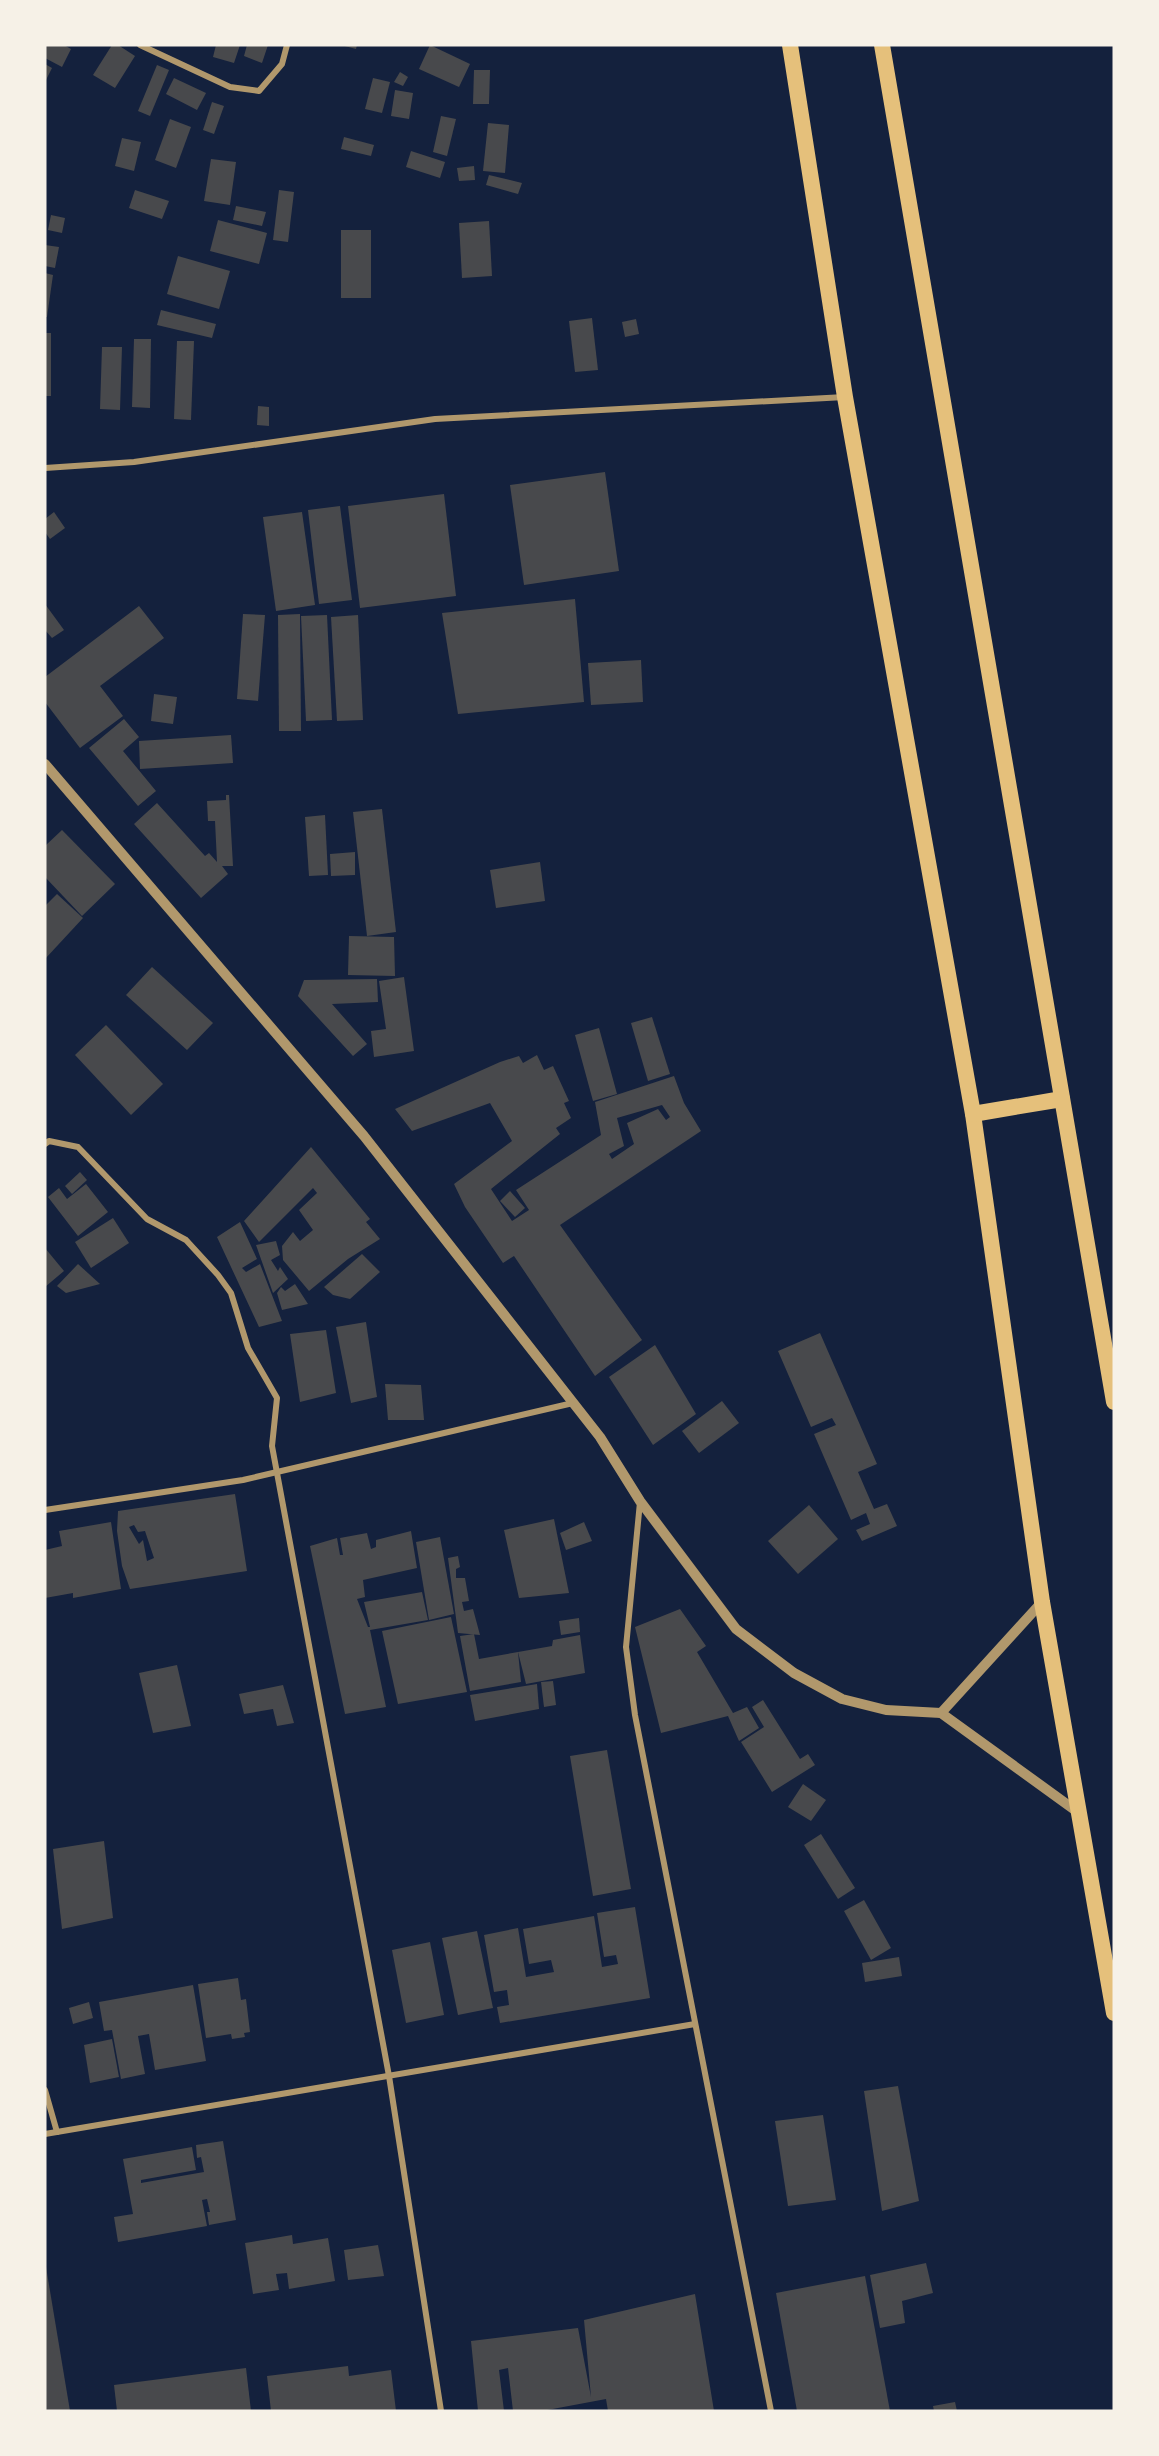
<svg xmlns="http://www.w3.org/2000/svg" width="1159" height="2456" font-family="Bitter,serif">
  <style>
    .building { fill: #48494c; fill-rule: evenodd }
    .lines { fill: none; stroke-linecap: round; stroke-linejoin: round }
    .minor { stroke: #b1986c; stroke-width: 6 }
    .tertiary { stroke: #b1986c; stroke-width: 10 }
    .trunk { stroke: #e5c07b; stroke-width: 16 }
  </style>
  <rect width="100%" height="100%" fill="#14213d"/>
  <g class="building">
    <polygon points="45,45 64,45 71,49 62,67 45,58"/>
    <polygon points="112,45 118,45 135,56 115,88 93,75"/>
    <polygon points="216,45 240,45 234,63 213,57"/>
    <polygon points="247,45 268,45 262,63 244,56"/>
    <polygon points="341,45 357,45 356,49"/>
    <polygon points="430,45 470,64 459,87 419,69"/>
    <polygon points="45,64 52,68 45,82"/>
    <polygon points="157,65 169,70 150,116 138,111"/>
    <polygon points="474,70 490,70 489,104 473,104"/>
    <polygon points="400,72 408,77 403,86 394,82"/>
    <polygon points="174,78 206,93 197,110 166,94"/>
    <polygon points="373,78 390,82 382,113 365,109"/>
    <polygon points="395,90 413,93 409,119 391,116"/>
    <polygon points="212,102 224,106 214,134 203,130"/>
    <polygon points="441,116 456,119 447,156 433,152"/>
    <polygon points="170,119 191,127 176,168 155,160"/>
    <polygon points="488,123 509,125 505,173 483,171"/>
    <polygon points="344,137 374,145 371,156 341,149"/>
    <polygon points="122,138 141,142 134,171 115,166"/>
    <polygon points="411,151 445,162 440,178 406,167"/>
    <polygon points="211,159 236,162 230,205 204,201"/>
    <polygon points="474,166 475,180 459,181 457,168"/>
    <polygon points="489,175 522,183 518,194 486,185"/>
    <polygon points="135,190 169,201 162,219 129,208"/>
    <polygon points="279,190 294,192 288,242 273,240"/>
    <polygon points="236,206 266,212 262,226 233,220"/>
    <polygon points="51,215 65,218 62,233 48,230"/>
    <polygon points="218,220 267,233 259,264 210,251"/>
    <polygon points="489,221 492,276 462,278 459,223"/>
    <rect x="341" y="230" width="30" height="68"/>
    <polygon points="45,245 59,247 55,268 45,266"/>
    <polygon points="178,256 230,271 219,309 167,294"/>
    <polygon points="45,273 53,275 47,317 45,317"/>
    <polygon points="161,310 216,324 212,338 157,325"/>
    <polygon points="592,318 598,370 575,372 569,321"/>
    <polygon points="636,319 639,334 625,337 622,322"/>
    <rect x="45" y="333" width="6" height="63"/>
    <polygon points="134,339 151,339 150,408 132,407"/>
    <polygon points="177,341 194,341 191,420 174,419"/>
    <polygon points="102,347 122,347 120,410 100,409"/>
    <polygon points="258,406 269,407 269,426 257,425"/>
    <polygon points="605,472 619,571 524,585 510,485"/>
    <polygon points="444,494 456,596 360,608 348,506"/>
    <polygon points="340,506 352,600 319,604 308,510"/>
    <polygon points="54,512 65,528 50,539 45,532 45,519"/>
    <polygon points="302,512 315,605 276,611 263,517"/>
    <polygon points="575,599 584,702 458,714 442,613"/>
    <polygon points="45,604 64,630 52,638 45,630"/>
    <polygon points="139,606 164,638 100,686 123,716 80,748 45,702 45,677"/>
    <polygon points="243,614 265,615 258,701 237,699"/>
    <polygon points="300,614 301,731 279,731 278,615"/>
    <polygon points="327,615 332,720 306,721 301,616"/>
    <polygon points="358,615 363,720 337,721 331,617"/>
    <polygon points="641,660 643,702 591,705 588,663"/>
    <polygon points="154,694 177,697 173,724 151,721"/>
    <polygon points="124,719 139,737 123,751 156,791 138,806 89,748"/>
    <polygon points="231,735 233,763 140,769 139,741"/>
    <polygon points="226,795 229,795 233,866 222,866 228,874 201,898 134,824 157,803 205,856 209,853 217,862 215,821 208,821 207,801 226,800"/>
    <polygon points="382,809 396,932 367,936 353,812"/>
    <polygon points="325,815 328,875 309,876 305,817"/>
    <polygon points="62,830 115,884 82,916 45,877 45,846"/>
    <polygon points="355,852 355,875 331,876 330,854"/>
    <polygon points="540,862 545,901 496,908 490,870"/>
    <polygon points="57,894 83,918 45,959 45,906"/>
    <polygon points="349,936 394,937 395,976 348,975"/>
    <polygon points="152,967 213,1023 187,1050 126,995"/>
    <polygon points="404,977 414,1051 374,1057 371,1031 386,1029 379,981"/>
    <polygon points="377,979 378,1002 332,1004 367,1044 353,1056 298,996 304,980"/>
    <polygon points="652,1017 670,1074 648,1081 631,1023"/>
    <polygon points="106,1025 163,1084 131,1115 75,1055"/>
    <polygon points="599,1028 617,1094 593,1101 575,1035"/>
    <path d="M537,1055l7,15 9,-4 16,35 -5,2 7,15 -15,10 4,6 -69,55 21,32 17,-11 -13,-20 85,-55 -6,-33 79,-26 10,27 17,28 -141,94 82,115 -47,36 -81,-120 -11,7 -38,-56 -11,-23 58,-43 -22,-38 -78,28 -17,-22 105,-47 19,-6 4,7zM662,1105l8,12 -4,3 -8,-11 -31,14 7,21 -22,15 -3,-5 15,-8 -7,-28z"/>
    <polygon points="311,1147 370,1219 366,1222 380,1239 348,1259 309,1291 283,1260 282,1246 293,1232 300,1241 313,1230 299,1210 317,1193 313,1188 259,1242 244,1221"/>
    <polygon points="80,1172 87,1180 72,1194 65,1186"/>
    <polygon points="86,1184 108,1212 78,1236 48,1197 59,1188 67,1199"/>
    <polygon points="510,1191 525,1208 515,1217 500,1201"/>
    <polygon points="113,1218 129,1243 91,1268 75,1242"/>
    <polygon points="240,1222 257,1259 242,1268 246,1272 260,1264 282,1321 259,1327 217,1237"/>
    <polygon points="276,1241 280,1255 271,1260 278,1271 280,1267 288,1279 273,1293 256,1245"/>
    <polygon points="45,1248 64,1271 45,1287"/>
    <polygon points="362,1254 380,1272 350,1299 333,1295 324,1287"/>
    <polygon points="78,1264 100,1284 66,1293 57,1286"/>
    <polygon points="295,1284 308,1304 282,1310 277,1293 281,1287 285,1291"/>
    <polygon points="366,1322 377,1397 351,1403 336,1327"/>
    <polygon points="326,1330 336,1393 300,1402 290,1334"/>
    <polygon points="820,1333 877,1464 858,1472 874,1509 887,1504 897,1526 862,1541 856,1530 870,1524 866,1513 851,1520 814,1434 836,1425 832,1418 811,1427 778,1351"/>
    <polygon points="655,1345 696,1414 653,1445 609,1377"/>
    <polygon points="385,1384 421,1385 424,1420 388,1420"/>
    <polygon points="722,1401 739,1423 699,1453 682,1431"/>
    <path d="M235,1494l12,77 -117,18 -8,-23 -5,-35 1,-20zM134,1525l4,7 7,-1 9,27 -7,3 -4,-21 -4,4 -10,-17z"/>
    <polygon points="809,1505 838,1539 798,1574 768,1541"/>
    <polygon points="554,1519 569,1593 519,1598 504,1530"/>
    <polygon points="111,1522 121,1589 73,1598 73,1593 45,1598 45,1550 62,1546 59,1531"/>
    <polygon points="584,1522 592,1541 566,1550 560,1533"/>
    <polygon points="411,1531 417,1568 363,1580 365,1597 357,1599 368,1627 370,1627 364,1602 422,1592 428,1620 370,1630 386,1707 345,1714 310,1546 337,1538 340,1555 343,1555 340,1538 367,1533 371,1549 376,1547 376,1540"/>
    <polygon points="440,1537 454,1614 429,1620 416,1542"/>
    <polygon points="458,1556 460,1567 456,1569 456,1578 465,1578 469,1601 462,1602 464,1611 473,1609 480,1635 458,1633 448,1558"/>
    <polygon points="680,1609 706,1646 697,1652 733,1713 747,1707 759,1728 739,1741 728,1716 661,1733 635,1627"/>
    <polygon points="451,1617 467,1692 398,1704 382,1631"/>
    <polygon points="579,1618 580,1632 561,1635 559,1621"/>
    <polygon points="474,1634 479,1659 518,1652 521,1682 470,1691 460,1636"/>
    <polygon points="580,1635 585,1673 526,1684 518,1652 552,1646 553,1640"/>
    <polygon points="177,1665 191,1726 153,1733 139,1673"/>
    <polygon points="553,1681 556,1705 544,1707 541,1682"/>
    <polygon points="537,1684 539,1709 475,1721 470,1695"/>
    <polygon points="283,1685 294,1723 277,1726 273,1709 244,1714 239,1694"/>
    <polygon points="763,1700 800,1759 808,1754 815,1765 772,1792 741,1742 764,1727 752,1707"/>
    <polygon points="607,1750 631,1889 593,1896 570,1756"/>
    <polygon points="803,1784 826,1800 811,1821 788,1807"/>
    <polygon points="821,1834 855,1888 838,1899 804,1845"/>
    <polygon points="104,1841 113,1918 62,1929 53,1849"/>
    <polygon points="864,1900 891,1948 871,1960 844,1911"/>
    <polygon points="635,1907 650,1998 500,2023 497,2007 509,2005 507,1990 494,1992 484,1935 518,1928 526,1977 554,1972 551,1960 529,1964 523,1929 594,1916 602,1967 618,1964 616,1955 604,1957 597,1913"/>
    <polygon points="477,1931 493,2008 458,2015 442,1938"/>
    <polygon points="430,1942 444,2015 406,2023 392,1950"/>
    <polygon points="899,1957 902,1976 865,1982 862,1963"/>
    <polygon points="238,1978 241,2000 246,1999 250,2032 244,2033 245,2037 232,2039 231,2034 206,2038 198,1984"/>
    <polygon points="193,1985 206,2061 155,2070 149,2034 138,2036 145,2074 121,2079 112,2030 104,2031 99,2002"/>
    <polygon points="89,2002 93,2018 73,2024 69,2008"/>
    <polygon points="112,2039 119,2077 90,2083 84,2045"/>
    <polygon points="898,2086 919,2201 882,2211 864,2091"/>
    <polygon points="823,2115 836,2200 788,2206 775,2121"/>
    <polygon points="223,2141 236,2220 209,2225 207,2212 210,2212 207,2199 202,2200 207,2226 118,2242 114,2217 133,2214 123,2159 192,2147 196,2170 141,2180 141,2183 204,2172 201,2157 197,2158 196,2145"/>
    <polygon points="292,2235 293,2244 328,2238 335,2281 289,2289 287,2273 276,2274 279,2290 253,2294 245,2243"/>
    <polygon points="378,2245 384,2276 348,2280 344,2250"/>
    <polygon points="926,2263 933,2293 902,2301 905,2323 880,2328 870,2275"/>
    <polygon points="45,2267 46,2267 70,2411 45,2411"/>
    <polygon points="865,2276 890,2411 797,2411 776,2293"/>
    <polygon points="695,2294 714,2411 608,2411 606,2399 542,2411 513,2411 508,2368 499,2370 504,2411 478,2411 471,2341 578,2328 591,2397 584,2320"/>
    <polygon points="348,2366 349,2376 391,2370 396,2411 271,2411 267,2376"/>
    <polygon points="246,2368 251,2411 117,2411 114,2385"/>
    <polygon points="955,2402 957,2411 934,2411 933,2406"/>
  </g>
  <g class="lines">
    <g class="minor">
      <polyline points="140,45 230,87 259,91 282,64 287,45"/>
      <polyline points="45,468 134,462 435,419 845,397"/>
      <polyline points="45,1144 49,1141 78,1147 147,1219 186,1240 218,1275 231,1293 248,1348 277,1398 272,1446 389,2076 441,2411"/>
      <polyline points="640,1502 626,1647 635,1715 771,2411"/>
      <polyline points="45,1510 243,1480 573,1403"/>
      <polyline points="45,2090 57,2132"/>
      <polyline points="45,2134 695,2024"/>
    </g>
    <g class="tertiary">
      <polyline points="45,764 364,1136 600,1437 640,1501 736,1629 794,1673 842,1699 886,1710 941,1713 1079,1813"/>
      <polyline points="941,1713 1042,1602"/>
    </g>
    <g class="trunk">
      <polyline points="790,45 845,397 973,1114 1042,1602 1114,2013"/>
      <polyline points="882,45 1114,1402"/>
      <polyline points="973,1114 1062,1099"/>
    </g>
  </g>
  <rect width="1159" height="2456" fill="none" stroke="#f6f1e7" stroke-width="93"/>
</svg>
